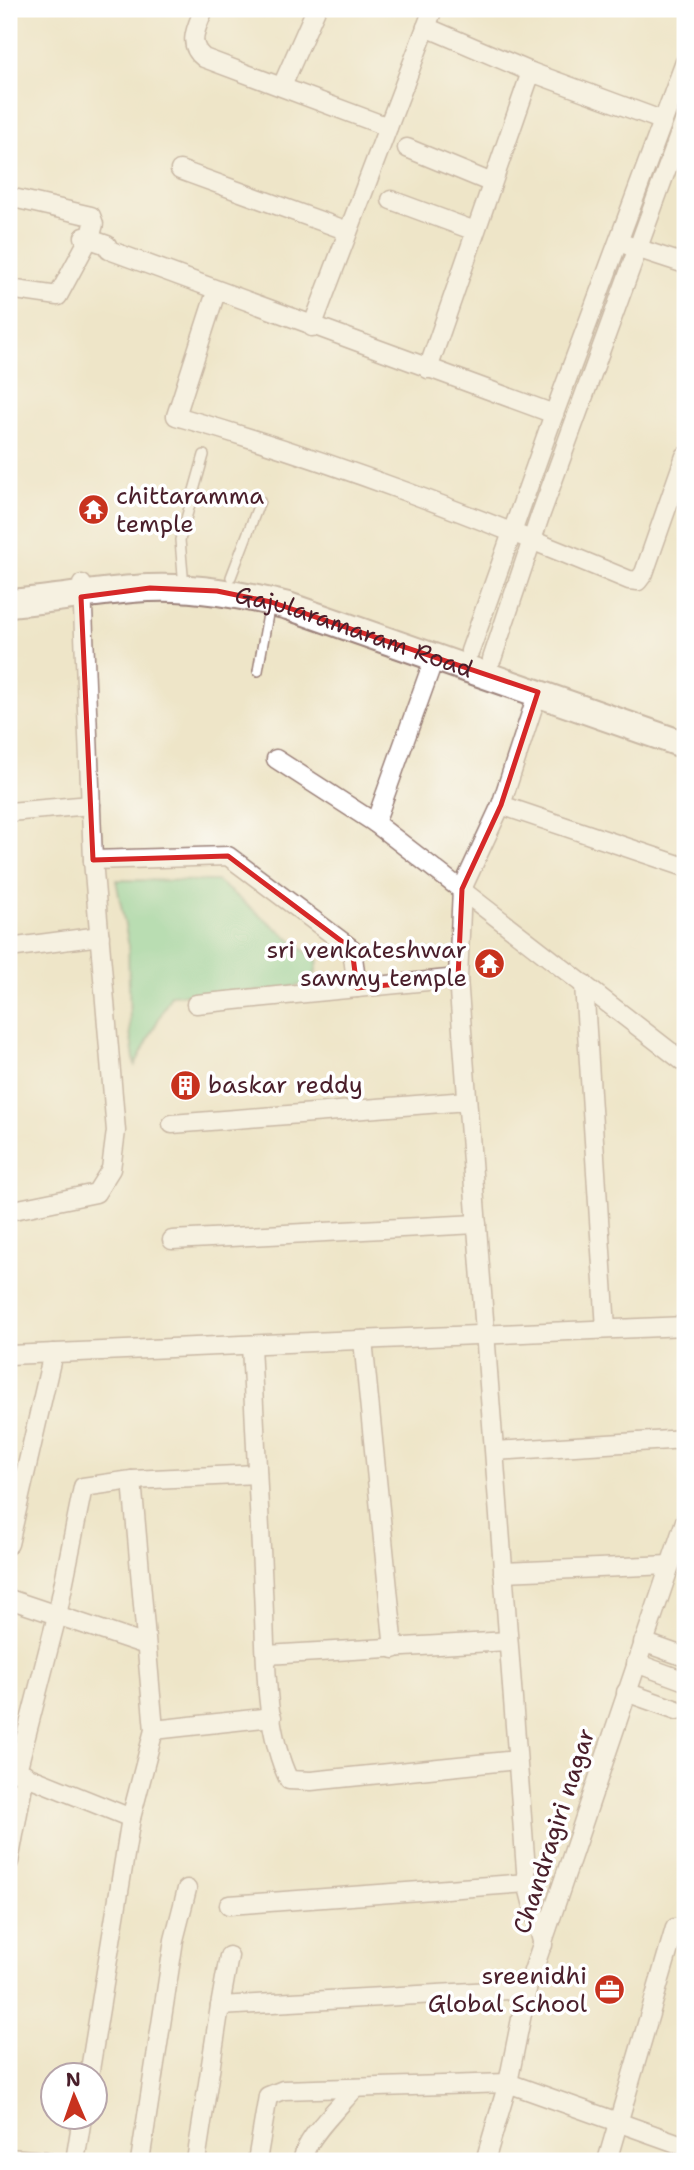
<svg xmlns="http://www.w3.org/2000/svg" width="694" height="2170" font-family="'Shantell Sans',sans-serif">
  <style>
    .green { fill: #79d298; stroke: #627862; stroke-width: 2 }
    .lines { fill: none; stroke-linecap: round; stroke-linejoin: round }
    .lane-casing { stroke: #9c827a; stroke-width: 12 }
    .street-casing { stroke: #9c827a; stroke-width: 21 }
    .secondary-casing { stroke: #9c827a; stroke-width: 30 }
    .lane { stroke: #fff; stroke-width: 9 }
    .street { stroke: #fff; stroke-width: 18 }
    .secondary { stroke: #fff; stroke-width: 26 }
    .marked { fill: none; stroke: #d62828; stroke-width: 5; stroke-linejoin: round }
    .labels { text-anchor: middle; stroke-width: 7; stroke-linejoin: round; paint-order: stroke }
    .poi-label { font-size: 24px; fill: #4a1f2b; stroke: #fff; text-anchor: start }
    .street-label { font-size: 24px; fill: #4a1f2b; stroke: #fff }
  </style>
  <rect width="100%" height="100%" fill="#fff"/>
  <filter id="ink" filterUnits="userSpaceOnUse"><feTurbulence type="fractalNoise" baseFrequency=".0143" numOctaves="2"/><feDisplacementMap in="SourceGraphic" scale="14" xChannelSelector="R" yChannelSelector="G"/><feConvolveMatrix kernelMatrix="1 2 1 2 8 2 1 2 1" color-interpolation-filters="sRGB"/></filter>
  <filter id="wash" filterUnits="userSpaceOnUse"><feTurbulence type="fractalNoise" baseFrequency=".00686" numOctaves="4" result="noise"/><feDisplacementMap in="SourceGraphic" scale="28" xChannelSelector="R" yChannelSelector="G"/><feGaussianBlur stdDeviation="1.57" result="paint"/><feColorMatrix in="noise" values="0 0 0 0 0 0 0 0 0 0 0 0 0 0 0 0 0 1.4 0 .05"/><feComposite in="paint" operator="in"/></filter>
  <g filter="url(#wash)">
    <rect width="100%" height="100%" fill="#eee5c8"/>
    <polygon class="green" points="116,880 217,881 318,961 313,983 270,991 171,995 135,1065 130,1032 128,941"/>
  </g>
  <g filter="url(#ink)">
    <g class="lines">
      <defs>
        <g id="lane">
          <polyline points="183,575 180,540 204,455"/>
          <polyline points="231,577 260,501"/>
          <polyline points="258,671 270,603"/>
        </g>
        <g id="street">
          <path d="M204,9c-7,18 -18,35 0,49l184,69"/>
          <polyline points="426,27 531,72 661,120"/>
          <polyline points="282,86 316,9"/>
          <polyline points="407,148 492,183"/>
          <polyline points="180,170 348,231"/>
          <polyline points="9,197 91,216 94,224 90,239"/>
          <polyline points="391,200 475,231"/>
          <polyline points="84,237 107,245 109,250 554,414"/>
          <polyline points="627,245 685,264"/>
          <polyline points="9,289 58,296 85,246"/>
          <path d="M216,292l-40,124c155,44 304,102 453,164l9,1 6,-8 41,-117"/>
          <polyline points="312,327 433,9"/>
          <polyline points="428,369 531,72"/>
          <polyline points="470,651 554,414 685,62"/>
          <polyline points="492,659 539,519 685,119"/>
          <polyline points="538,692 501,805 462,889 458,978 527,1883 543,1945"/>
          <polyline points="276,759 375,823 685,1063"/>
          <polyline points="501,805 685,867"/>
          <polyline points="9,812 91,805"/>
          <polyline points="375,823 435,656"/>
          <polyline points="93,860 228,856 352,949 357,988"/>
          <polyline points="9,948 100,936"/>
          <polyline points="584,984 606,1329"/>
          <polyline points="196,1004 458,978"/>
          <polyline points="172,1124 467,1101"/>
          <polyline points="9,1211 96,1193 111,1169 116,1131 93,860 82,584"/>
          <polyline points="172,1240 477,1224"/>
          <polyline points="363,1340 394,1649"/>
          <path d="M251,1345c4,81 8,163 12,245 3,57 0,138 26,190l22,1 206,-21"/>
          <polyline points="9,1355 685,1326"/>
          <polyline points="495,1451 685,1439"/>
          <polyline points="9,1544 53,1353"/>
          <polyline points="503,1572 670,1565"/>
          <polyline points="9,1599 146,1645"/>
          <polyline points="643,1642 685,1657"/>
          <polyline points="266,1655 508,1641"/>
          <polyline points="636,1663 685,1681"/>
          <polyline points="626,1692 677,1710"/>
          <polyline points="154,1730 272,1717"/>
          <polyline points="9,1769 131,1818"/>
          <polyline points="17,1771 57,1616 83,1487 132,1480 257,1474"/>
          <polyline points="9,1862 25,1774"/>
          <polyline points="229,1905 527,1883"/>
          <polyline points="229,1956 220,2006 527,1989"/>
          <polyline points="89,2076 131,1818 154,1730 132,1480"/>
          <polyline points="9,2158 46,2161"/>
          <polyline points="75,2161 82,2118"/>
          <polyline points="140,2161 174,1940 187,1889"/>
          <polyline points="196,2161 220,2006"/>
          <polyline points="257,2161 268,2096 283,2090 508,2083 685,2146"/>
          <path d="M303,2161c-1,-20 39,-57 52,-73"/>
          <polyline points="485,2161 508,2083 527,1989 685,1521"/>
          <polyline points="607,2161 675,1928"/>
        </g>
        <g id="secondary">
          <path id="s1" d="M9,603c47,-3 93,-13 140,-15 47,-2 93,7 139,18l397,139"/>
        </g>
      </defs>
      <use href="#lane" class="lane-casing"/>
      <use href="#street" class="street-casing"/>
      <use href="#secondary" class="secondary-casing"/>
      <use href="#lane" class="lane"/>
      <use href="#street" class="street"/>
      <use href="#secondary" class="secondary"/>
    </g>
  </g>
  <path d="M0 0H694V2170H0ZM150,588l67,3 54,11 267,90 -37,113 -39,84 -4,89 -101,10 -5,-39 -124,-93 -135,4 -12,-263z" fill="#eee5c8" fill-opacity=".55" fill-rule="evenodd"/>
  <path class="marked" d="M150,588l67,3 54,11 267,90 -37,113 -39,84 -4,89 -101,10 -5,-39 -124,-93 -135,4 -12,-263z"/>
  <defs>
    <symbol id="temple-disc" viewBox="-11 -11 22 22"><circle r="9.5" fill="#c8321e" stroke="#fff"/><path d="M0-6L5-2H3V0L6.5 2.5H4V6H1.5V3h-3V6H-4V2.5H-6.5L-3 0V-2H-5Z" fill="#fff"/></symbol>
    <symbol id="building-disc" viewBox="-11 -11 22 22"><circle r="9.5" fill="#c8321e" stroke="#fff"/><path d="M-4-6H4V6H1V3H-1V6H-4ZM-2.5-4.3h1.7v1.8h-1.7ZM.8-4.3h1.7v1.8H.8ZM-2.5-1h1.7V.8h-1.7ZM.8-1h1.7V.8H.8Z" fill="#fff"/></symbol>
    <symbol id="office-disc" viewBox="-11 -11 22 22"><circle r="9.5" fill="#c8321e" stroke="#fff"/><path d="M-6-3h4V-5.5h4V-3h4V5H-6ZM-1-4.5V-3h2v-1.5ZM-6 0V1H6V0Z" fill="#fff"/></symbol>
  </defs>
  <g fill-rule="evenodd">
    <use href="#temple-disc" x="76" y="492" width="35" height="35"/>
    <use href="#temple-disc" x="472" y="946" width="35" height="35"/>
    <use href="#building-disc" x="168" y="1068" width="35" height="35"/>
    <use href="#office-disc" x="592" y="1972" width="35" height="35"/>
  </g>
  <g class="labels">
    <g class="poi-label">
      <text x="116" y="504">chittaramma<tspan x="116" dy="28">temple</tspan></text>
      <text x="467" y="958" text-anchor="end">sri venkateshwar<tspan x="467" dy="28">sawmy temple</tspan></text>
      <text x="208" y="1093">baskar reddy</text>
      <text x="587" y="1984" text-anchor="end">sreenidhi<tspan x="587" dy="28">Global School</tspan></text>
    </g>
    <g class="street-label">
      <text dy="8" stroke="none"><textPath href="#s1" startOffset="352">Gajularamaram Road</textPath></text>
      <text transform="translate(554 1831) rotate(-72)" y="8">Chandragiri nagar</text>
    </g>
  </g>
  <rect width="694" height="2170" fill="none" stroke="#fff" stroke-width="35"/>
  <g transform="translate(74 2096) rotate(358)"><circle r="33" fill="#ffffff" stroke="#b7a5aa" stroke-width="2"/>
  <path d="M0-5L12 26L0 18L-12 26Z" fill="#c8321e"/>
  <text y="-10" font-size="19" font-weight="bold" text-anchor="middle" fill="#4a1f2b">N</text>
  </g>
</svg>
